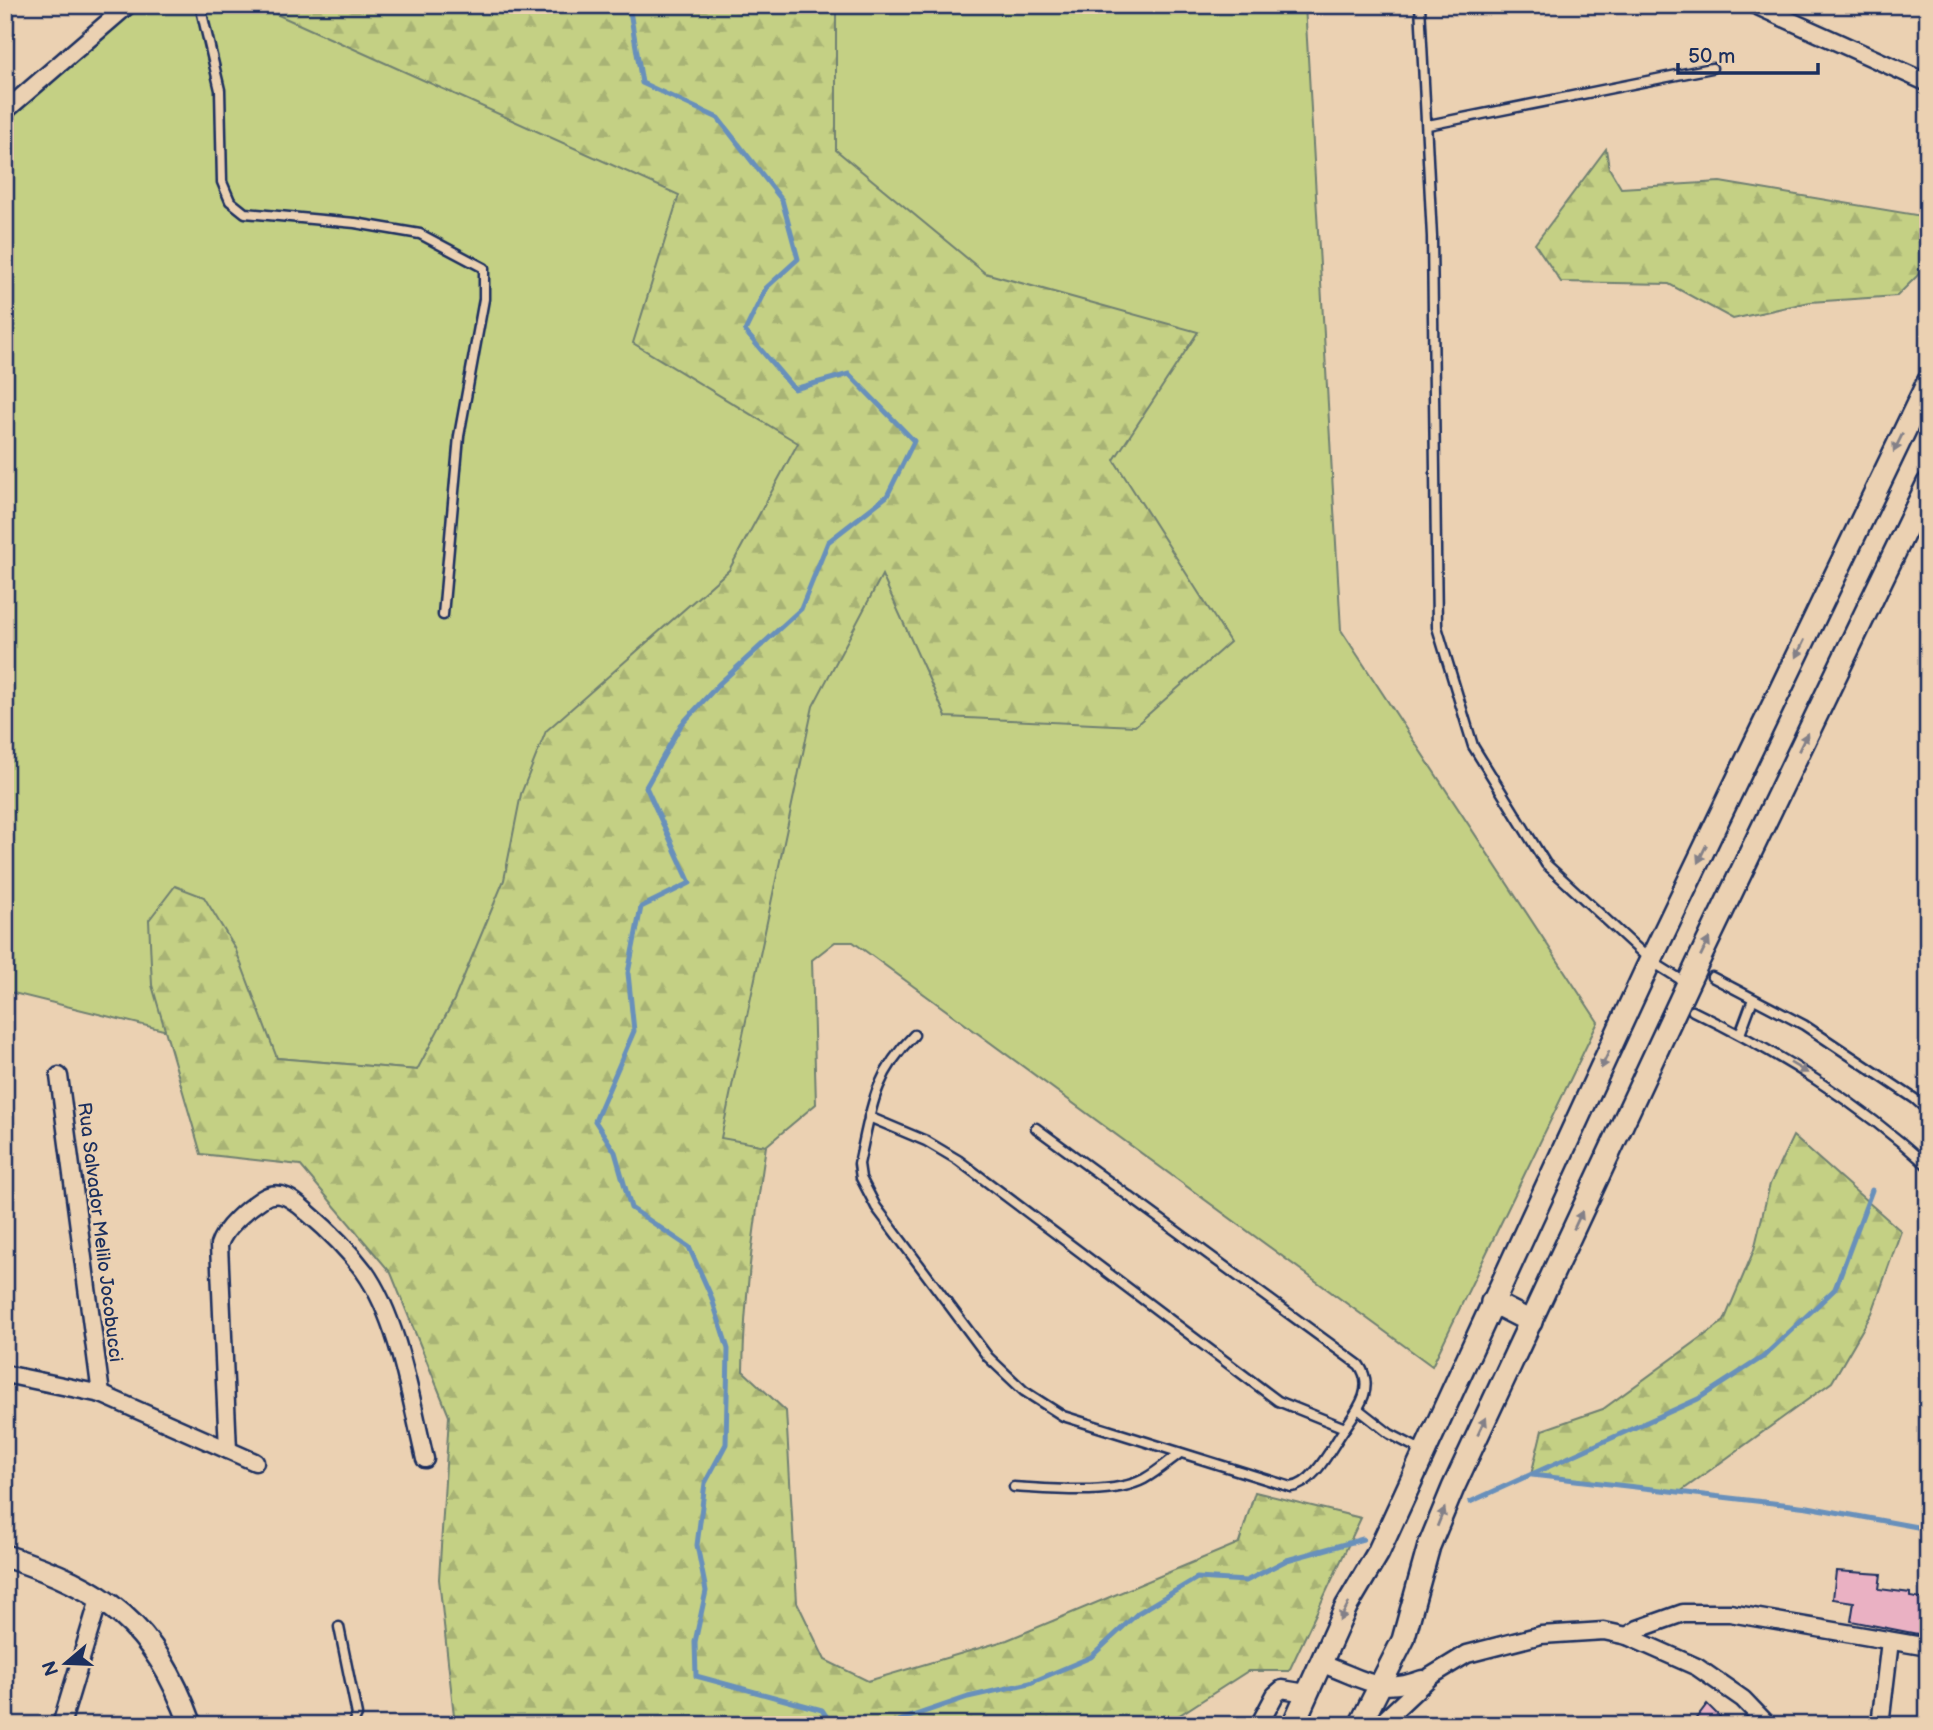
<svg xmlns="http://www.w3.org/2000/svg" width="1933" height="1730" font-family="'Balsamiq Sans',sans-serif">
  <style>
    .green { fill: #c4d084; stroke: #708071; stroke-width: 2 }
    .forest { fill: url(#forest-firs); stroke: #708071; stroke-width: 2 }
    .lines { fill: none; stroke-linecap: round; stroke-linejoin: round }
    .stream { stroke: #6890bb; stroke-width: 5 }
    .building { fill: #eab1c3; stroke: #1b2f5e; stroke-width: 2 }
    .service-casing { stroke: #1b2f5e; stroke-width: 13 }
    .minor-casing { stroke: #1b2f5e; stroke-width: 21 }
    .tertiary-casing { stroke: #1b2f5e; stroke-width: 26 }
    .service { stroke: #ebd1b2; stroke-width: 8 }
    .minor { stroke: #ebd1b2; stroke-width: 16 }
    .tertiary { stroke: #ebd1b2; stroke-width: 21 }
    .oneway { fill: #838088 }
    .labels { text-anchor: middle; stroke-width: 5; stroke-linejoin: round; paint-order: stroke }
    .street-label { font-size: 19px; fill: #1b2f5e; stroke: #ebd1b2 }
  </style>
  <defs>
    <pattern id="forest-firs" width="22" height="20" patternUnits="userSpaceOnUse" patternTransform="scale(1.75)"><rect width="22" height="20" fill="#c4d084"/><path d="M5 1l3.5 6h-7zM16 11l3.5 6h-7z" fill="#a8b374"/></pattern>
  </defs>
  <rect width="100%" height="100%" fill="#ebd1b2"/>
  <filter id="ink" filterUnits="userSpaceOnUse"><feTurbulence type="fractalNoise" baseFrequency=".0143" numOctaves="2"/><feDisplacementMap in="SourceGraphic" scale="14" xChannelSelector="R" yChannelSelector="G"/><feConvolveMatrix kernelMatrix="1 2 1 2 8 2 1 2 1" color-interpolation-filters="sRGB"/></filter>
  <g filter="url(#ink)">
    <polygon class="green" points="140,5 1305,5 1341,630 1598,1022 1432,1366 853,942 835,942 812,960 816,1104 766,1146 595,1121 417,1070 277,1058 5,991 5,124"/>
    <g class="forest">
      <path d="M256,5h580v145l149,123 213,59 -84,128 116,182 -95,84 -189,-9 -64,-142 -69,131 -92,432 45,8c-11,75 -22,149 -23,225l43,40 11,191 28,58 43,21 139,-41 232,-97 16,-51 106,26 -72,153h-41l-84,54h-709l-16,-146 10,-163 -58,-143 -91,-108 -99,-11 -49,-169 -3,-65 26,-34 29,11 31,51 42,110 140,12 37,-70 50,-120 17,-86 25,-63 183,-161 69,-127 -165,-100 46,-148z"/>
      <polygon points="1606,149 1609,168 1621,188 1720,182 1928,217 1928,265 1897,296 1810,302 1733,319 1669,284 1561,282 1535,244"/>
      <polygon points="1793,1136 1901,1231 1872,1313 1832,1382 1680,1492 1531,1475 1542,1430 1603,1409 1724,1321 1754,1250 1770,1184"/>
    </g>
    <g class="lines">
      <g class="stream">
        <polyline points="629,5 642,83 718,118 782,200 798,259 766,288 745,331 794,389 849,374 914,441 887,496 828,542 801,609 720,683 681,725 646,787 690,883 641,907 628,973 634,1031 595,1121 615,1152 631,1208 689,1247 711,1296 728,1349 726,1444 705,1483 697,1545 706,1591 695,1642 696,1676 822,1710 832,1725"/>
        <polyline points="1532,1475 1808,1507 1928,1529"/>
        <polyline points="1470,1502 1698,1399 1763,1357 1835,1289 1872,1190"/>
        <polyline points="886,1725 968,1697 1030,1683 1091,1657 1138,1613 1197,1578 1246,1581 1287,1560 1363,1539"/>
      </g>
    </g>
    <g class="building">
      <polygon points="1836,1571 1881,1574 1879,1589 1910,1593 1910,1597 1928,1600 1928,1636 1851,1621 1854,1602 1833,1599"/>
      <polygon points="1707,1704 1728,1725 1691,1725"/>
    </g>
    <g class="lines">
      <defs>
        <g id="service">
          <polyline points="200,5 220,90 222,182 230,201 245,213 355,223 420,234 484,268 484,299 459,436 443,615"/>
          <polyline points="1420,5 1432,237 1437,627 1473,746 1546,864 1651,961 1688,984"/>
          <polyline points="1428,125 1712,68"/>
          <polyline points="1712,977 1804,1025 1915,1099 1928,1111"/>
          <path d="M1693,1011c86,42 164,90 235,155"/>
          <polyline points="1740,1034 1753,999"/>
          <path d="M914,1035c-41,41 -43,75 -55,129l2,14 15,29 112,150 36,34 39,25 228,71c23,-2 41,-41 54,-59"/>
          <path d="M869,1117l57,24 32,19 320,241 67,27c14,-20 30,-41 14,-63l-323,-237"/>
          <polyline points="1358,1409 1390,1434 1423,1451"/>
          <path d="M1014,1487c36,2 98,9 130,-8 13,-7 24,-17 36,-26"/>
          <polyline points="339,1627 357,1715 352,1725"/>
        </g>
        <g id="minor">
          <polyline points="1755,5 1928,83"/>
          <polyline points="5,111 128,5"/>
          <polyline points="59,1076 101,1394"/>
          <polyline points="5,1374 101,1394 255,1462"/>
          <path d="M228,1450l-9,-205c5,-17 28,-36 43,-46 18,-12 33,2 46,14 19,16 41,38 56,58 35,49 47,130 61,188"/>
          <polyline points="1627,1636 1638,1629 1683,1613 1730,1613 1928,1647"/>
          <path d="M1319,1663c43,14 57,33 103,16"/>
          <polyline points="61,1725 100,1596"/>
          <polyline points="1259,1725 1275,1695 1282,1689 1306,1693"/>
          <polyline points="1379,1725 1431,1676 1467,1654 1541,1635 1604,1631 1627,1636 1697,1667 1743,1699 1768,1725"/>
          <polyline points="1880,1725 1890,1641"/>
        </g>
        <g id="tertiary">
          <polyline points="1492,1302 1531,1322"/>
          <path d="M5,1556c101,33 149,67 186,169"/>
          <polyline points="1293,1725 1346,1607 1378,1553 1646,970 1928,382"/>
          <polyline points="1360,1725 1403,1640 1429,1546 1453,1488 1697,964 1928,483"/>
        </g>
      </defs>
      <use href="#service" class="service-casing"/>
      <use href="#minor" class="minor-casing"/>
      <use href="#tertiary" class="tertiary-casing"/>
      <use href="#service" class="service"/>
      <use href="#minor" class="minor"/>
      <use href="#tertiary" class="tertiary"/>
    </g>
    <defs><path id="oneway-solid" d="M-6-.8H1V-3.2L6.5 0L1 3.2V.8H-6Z" transform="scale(1.75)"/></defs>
    <g class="oneway">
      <use href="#oneway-solid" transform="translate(1898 443) rotate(116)"/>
      <use href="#oneway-solid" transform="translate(1800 649) rotate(116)"/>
      <use href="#oneway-solid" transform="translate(1803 742) rotate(-64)"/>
      <use href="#oneway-solid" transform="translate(1702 854) rotate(116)"/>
      <use href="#oneway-solid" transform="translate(1705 947) rotate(-64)"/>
      <use href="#oneway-solid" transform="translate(1605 1060) rotate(115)"/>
      <use href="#oneway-solid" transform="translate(1799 1068) rotate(31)"/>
      <use href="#oneway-solid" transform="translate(1578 1220) rotate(-65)"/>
      <use href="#oneway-solid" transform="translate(1482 1426) rotate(-65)"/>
      <use href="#oneway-solid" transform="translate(1441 1517) rotate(-68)"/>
      <use href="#oneway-solid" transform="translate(1344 1612) rotate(117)"/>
    </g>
  </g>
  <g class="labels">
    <g class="street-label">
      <text transform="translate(101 1232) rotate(83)" y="7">Rua Salvador Melilo Jocobucci</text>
    </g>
  </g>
  <rect width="1933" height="1730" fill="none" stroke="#ebd1b2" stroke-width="28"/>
  <rect x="14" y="14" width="1905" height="1702" fill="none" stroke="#1b2f5e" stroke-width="2.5" filter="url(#ink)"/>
  <g transform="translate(66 1663) rotate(251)" stroke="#ebd1b2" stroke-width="5" paint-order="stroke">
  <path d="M0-5L12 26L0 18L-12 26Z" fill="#1b2f5e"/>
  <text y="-10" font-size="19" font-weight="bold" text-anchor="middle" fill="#1b2f5e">N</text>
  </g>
  <path d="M1678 63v10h140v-10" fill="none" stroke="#1b2f5e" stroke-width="3.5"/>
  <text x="1688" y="63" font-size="21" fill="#1b2f5e" stroke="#ebd1b2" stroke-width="5" paint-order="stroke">50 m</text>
</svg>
